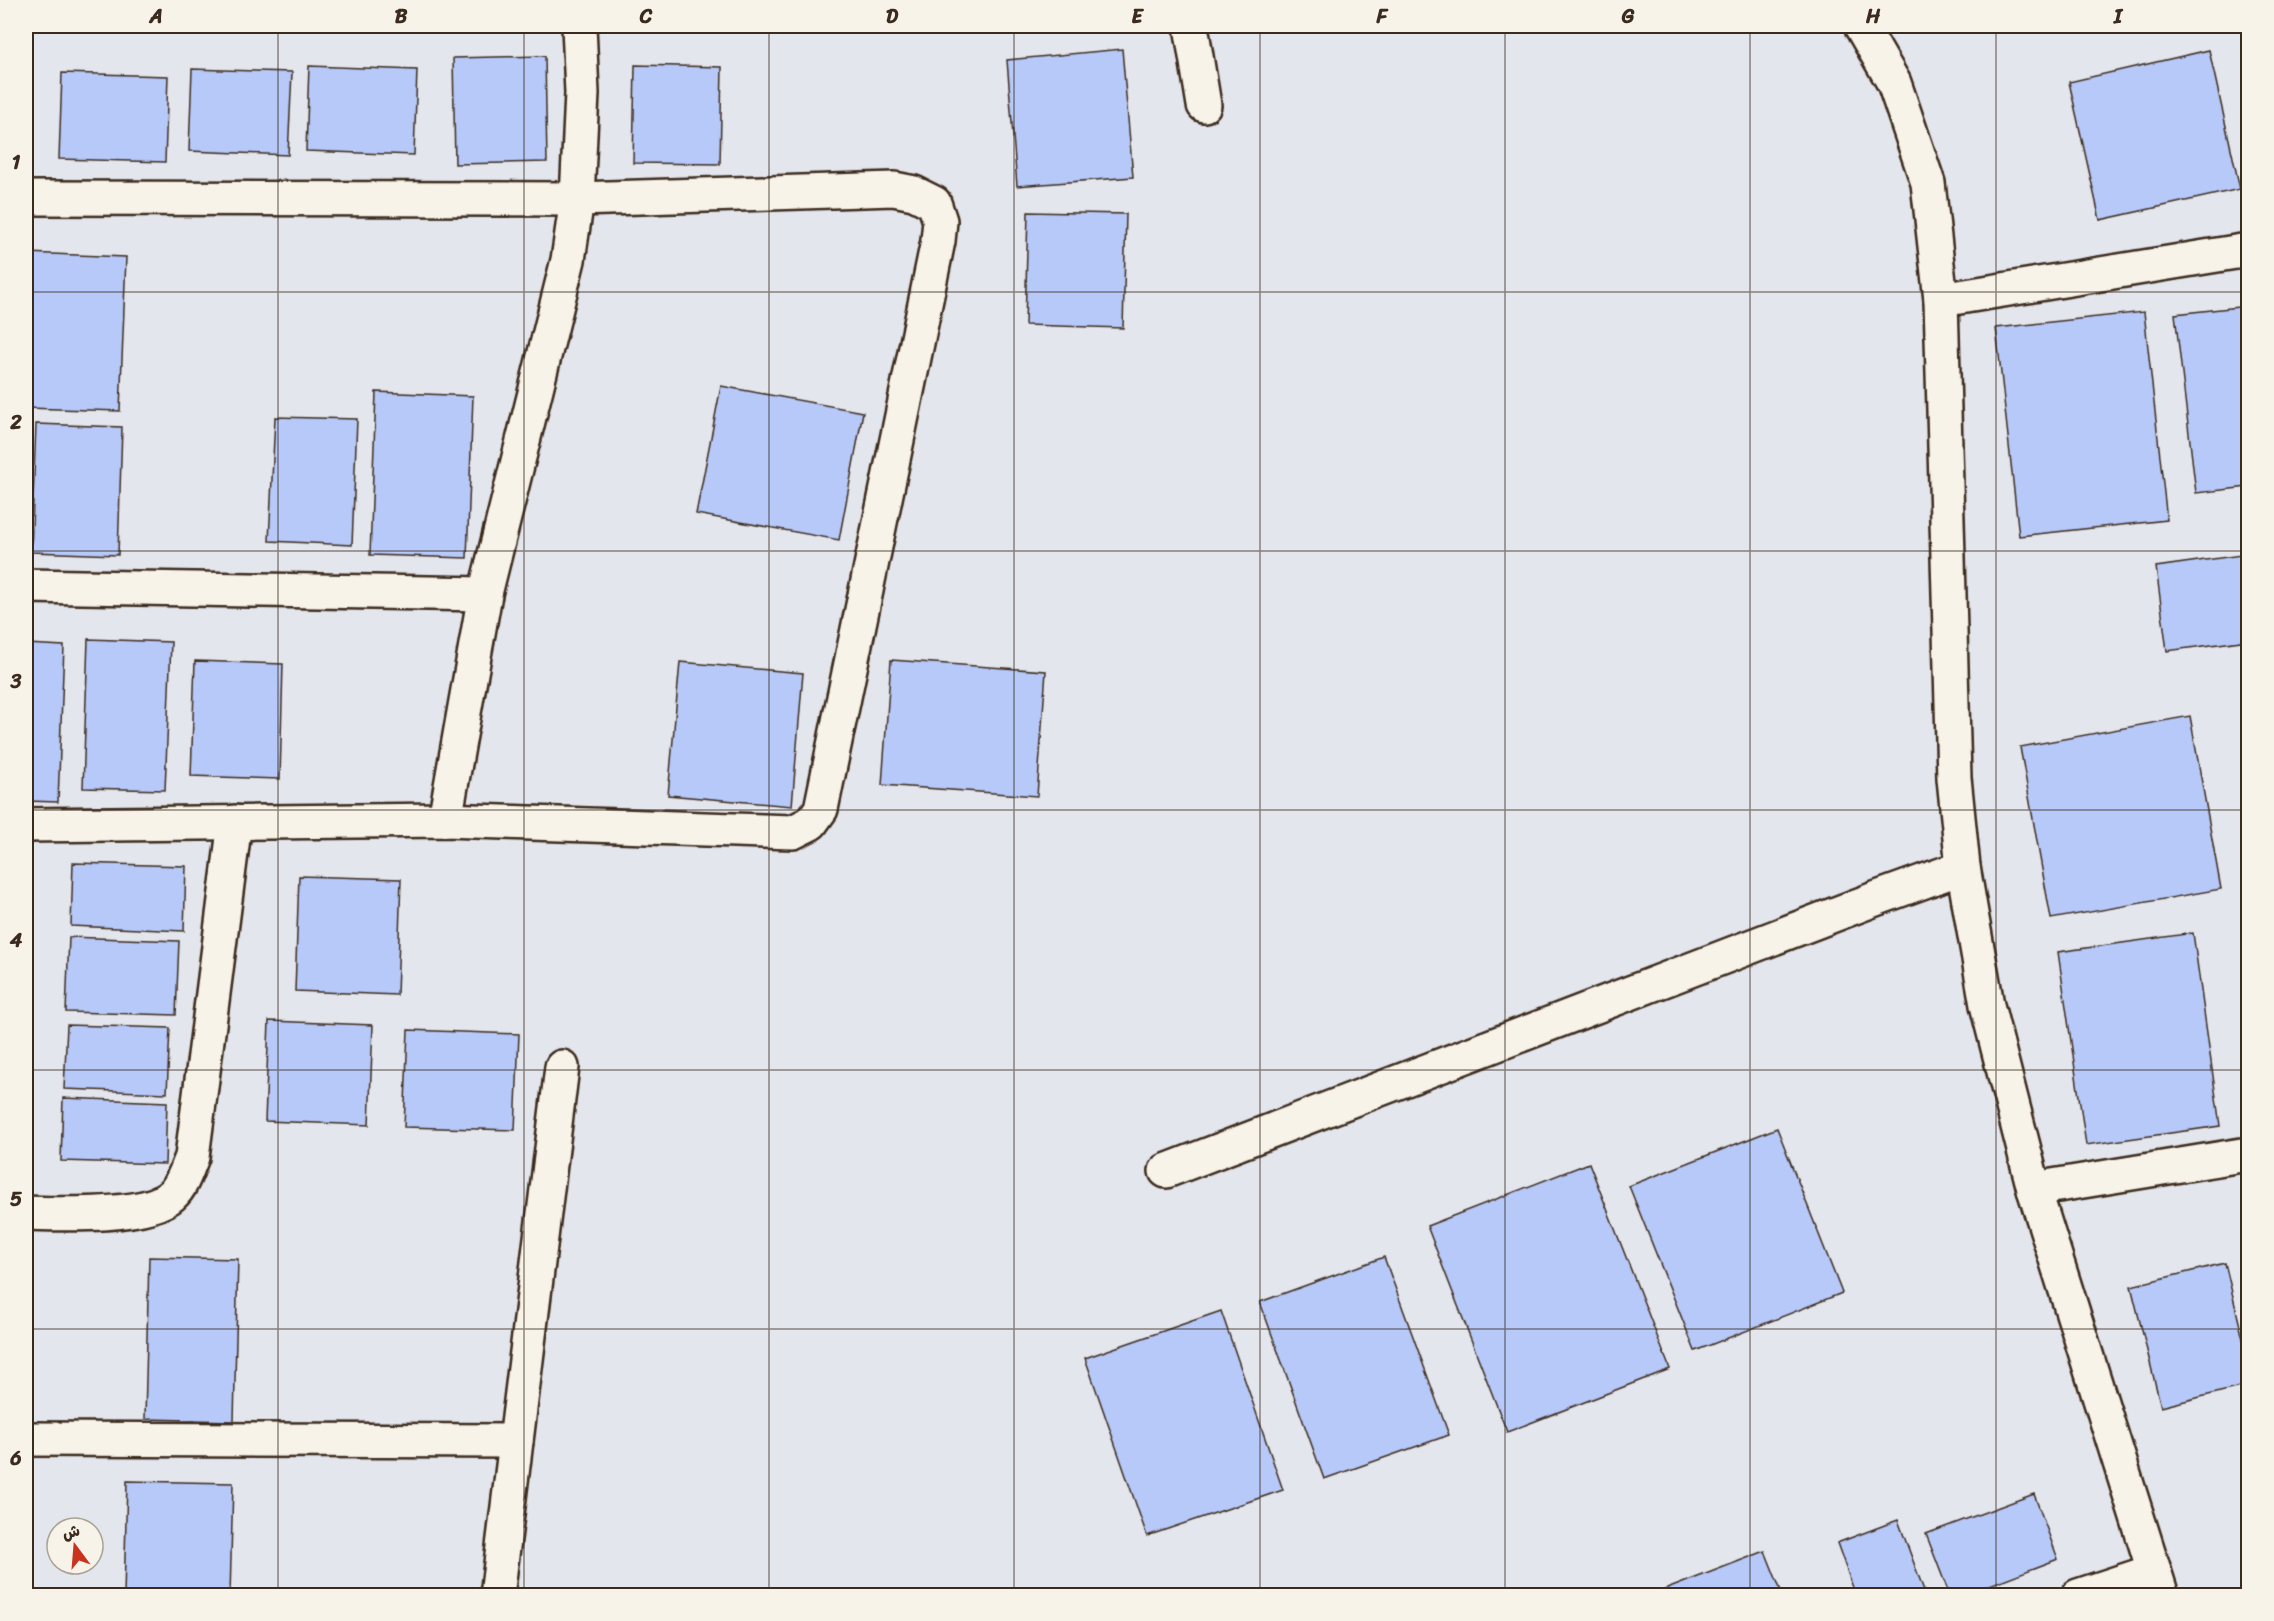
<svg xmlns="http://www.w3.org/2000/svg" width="2274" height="1621" font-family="Sriracha,'Playpen Sans Arabic',sans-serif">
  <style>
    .building { fill: #b6c9f9; stroke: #3b2a1e; stroke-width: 1.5 }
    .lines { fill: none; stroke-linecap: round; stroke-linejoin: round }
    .minor-casing { stroke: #3b2a1e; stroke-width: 38 }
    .minor { stroke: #f7f3e8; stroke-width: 33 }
    .grid { fill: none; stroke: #3b2a1e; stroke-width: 1.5; stroke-opacity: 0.55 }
    .neatline { fill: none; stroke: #3b2a1e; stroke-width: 2 }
    .grid-label { font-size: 20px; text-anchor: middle; font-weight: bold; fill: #3b2a1e }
  </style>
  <rect width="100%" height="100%" fill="#e4e6ed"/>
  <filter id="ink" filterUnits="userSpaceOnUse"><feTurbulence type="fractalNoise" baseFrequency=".0167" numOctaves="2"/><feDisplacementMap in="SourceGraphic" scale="12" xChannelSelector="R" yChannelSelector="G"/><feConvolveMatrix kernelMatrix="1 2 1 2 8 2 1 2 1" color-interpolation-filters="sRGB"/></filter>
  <g filter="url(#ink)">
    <g class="building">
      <polygon points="1122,49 1133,177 1017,186 1007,60"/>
      <polygon points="2209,50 2240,189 2100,220 2069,82"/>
      <polygon points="545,56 547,162 455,164 453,58"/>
      <polygon points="635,65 722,67 720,164 633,163"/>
      <polygon points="309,66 417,70 414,155 306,151"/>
      <polygon points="192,69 292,72 288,155 189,151"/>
      <polygon points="62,73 168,76 165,162 59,159"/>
      <polygon points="1028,212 1126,214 1123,328 1025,325"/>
      <polygon points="26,253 126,257 120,411 26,408"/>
      <polygon points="2248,306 2248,487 2196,493 2175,314"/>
      <polygon points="2144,312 2167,520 2019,536 1996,328"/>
      <polygon points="721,386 863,412 839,540 696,514"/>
      <polygon points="376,392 473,396 467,558 370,555"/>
      <polygon points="275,417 357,419 352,545 269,541"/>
      <polygon points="36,424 122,427 118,555 31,552"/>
      <polygon points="2248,554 2248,640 2167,651 2156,567"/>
      <polygon points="88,639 171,642 165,790 83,788"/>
      <polygon points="26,644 64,646 58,802 26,801"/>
      <polygon points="891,660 1046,671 1037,796 882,785"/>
      <polygon points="195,661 283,664 280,779 191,776"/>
      <polygon points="680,662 803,673 792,806 668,795"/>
      <polygon points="2190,716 2221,889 2051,919 2020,747"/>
      <polygon points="2248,778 2248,825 2243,808 2243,792"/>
      <polygon points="73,863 186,866 184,931 71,926"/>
      <polygon points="299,876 401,879 397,995 295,991"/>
      <polygon points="2193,933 2220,1126 2086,1145 2058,952"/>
      <polygon points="69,937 179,941 176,1015 66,1012"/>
      <polygon points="269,1021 373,1025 369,1125 265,1121"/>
      <polygon points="67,1025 170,1028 167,1093 64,1089"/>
      <polygon points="408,1030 519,1034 515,1130 404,1127"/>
      <polygon points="63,1098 167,1102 165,1164 61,1161"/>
      <polygon points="1777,1128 1842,1293 1695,1351 1629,1186"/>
      <polygon points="1589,1163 1670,1369 1507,1432 1427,1226"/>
      <polygon points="149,1257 238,1259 234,1421 145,1419"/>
      <polygon points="1384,1257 1449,1435 1324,1479 1260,1302"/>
      <polygon points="2225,1263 2248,1360 2248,1385 2161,1407 2131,1286"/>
      <polygon points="1221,1311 1283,1490 1147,1536 1085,1358"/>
      <polygon points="127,1481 233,1483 230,1596 124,1596"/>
      <polygon points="2034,1494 2058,1559 1961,1596 1950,1596 1926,1534"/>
      <polygon points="1898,1520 1926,1596 1856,1596 1837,1543"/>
      <polygon points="1765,1551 1783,1596 1649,1596"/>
    </g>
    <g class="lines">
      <defs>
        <g id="minor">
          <polyline points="1191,26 1204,105"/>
          <polyline points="1861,26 1894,83 1928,183 1941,300 1954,778 1963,867 1987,1005 2034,1189 2162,1596"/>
          <polyline points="26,198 577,199 894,189 914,193 934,203 940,221 938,241 821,809 811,823 793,832 445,820 26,825"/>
          <polyline points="1941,300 2248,250"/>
          <polyline points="26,586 485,594"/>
          <polyline points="445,820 485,594 568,260 577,199 582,93 579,26"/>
          <polyline points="1166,1171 1875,899 1963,867"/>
          <polyline points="2034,1189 2248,1154"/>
          <path d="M26,1213c33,1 122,5 146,-18 10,-9 15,-26 20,-38l43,-335"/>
          <polyline points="26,1439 516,1441"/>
          <polyline points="497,1596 562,1067"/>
          <polyline points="2078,1596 2154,1571"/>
        </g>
      </defs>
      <use href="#minor" class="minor-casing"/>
      <use href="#minor" class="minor"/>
    </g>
  </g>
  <path class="grid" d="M278,26v1570M524,26v1570M769,26v1570M1014,26v1570M1260,26v1570M1505,26v1570M1750,26v1570M1996,26v1570M26,292h2222M26,551h2222M26,810h2222M26,1070h2222M26,1329h2222"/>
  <rect width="2274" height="1621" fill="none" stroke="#f7f3e8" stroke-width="66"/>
  <g transform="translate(75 1546) rotate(344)"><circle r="28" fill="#f7f3e8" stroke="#aca397" stroke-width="1.5"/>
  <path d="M0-4.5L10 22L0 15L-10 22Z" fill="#c8321e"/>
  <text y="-9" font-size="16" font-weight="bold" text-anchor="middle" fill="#3b2a1e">ش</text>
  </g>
  <rect x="33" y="33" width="2208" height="1555" class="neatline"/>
  <g class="grid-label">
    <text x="156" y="23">A</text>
    <text x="401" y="23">B</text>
    <text x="646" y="23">C</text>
    <text x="892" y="23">D</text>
    <text x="1137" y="23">E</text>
    <text x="1382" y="23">F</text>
    <text x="1628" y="23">G</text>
    <text x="1873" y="23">H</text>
    <text x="2118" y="23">I</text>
    <text x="16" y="169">1</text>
    <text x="16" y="429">2</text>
    <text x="16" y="688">3</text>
    <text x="16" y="947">4</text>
    <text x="16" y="1206">5</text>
    <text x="16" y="1465">6</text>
  </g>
</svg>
